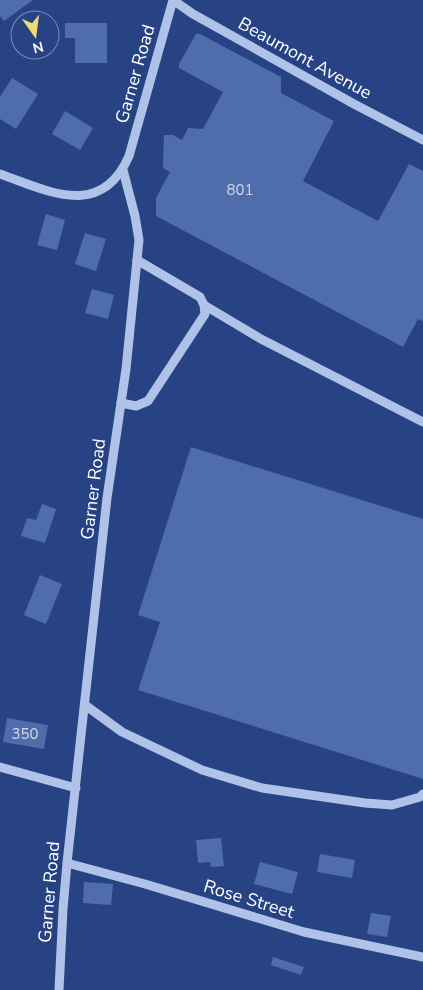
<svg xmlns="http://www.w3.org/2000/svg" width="423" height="990" font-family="'Nunito Sans',sans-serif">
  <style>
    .building { fill: #4f6cab }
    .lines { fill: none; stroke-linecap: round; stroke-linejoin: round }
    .minor { stroke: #b0c2e7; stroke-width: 9 }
    .labels { text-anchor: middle; stroke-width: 4.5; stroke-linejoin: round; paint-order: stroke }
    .number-label { font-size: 15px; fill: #d3daea }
    .street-label { font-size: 18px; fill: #fff; stroke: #274383 }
  </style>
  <rect width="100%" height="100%" fill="#274383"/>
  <g class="building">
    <polygon points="0,0 33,0 4,21 0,16"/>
    <polygon points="65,23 107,23 107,63 75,63 75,38 65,38"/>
    <polygon points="196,34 200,34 281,77 281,93 334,121 303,181 378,221 409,164 423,171 423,321 418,319 403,347 156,216 156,198 170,172 163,168 164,135 173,135 182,140 188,128 203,129 223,92 179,68 179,64"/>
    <polygon points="12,78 38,94 16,129 0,119 0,97"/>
    <polygon points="65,111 93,128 80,150 52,134"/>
    <polygon points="46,214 65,220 57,250 37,245"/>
    <polygon points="85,233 106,239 96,271 75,264"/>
    <polygon points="92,289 114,295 108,319 85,313"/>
    <polygon points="191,447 423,519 423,779 138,690 160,622 138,615"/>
    <polygon points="42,504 56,509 45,543 21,536 27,518 36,520"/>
    <polygon points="40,575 62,584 46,624 24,615"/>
    <polygon points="7,718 48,725 44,749 3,742"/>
    <polygon points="221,838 224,866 211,867 210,862 198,863 196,840"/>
    <polygon points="320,854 355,860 352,878 317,872"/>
    <polygon points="260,862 298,872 292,894 254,884"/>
    <polygon points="84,882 113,884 111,905 83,903"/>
    <polygon points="371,913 391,916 387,937 367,934"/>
    <polygon points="273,957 304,967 301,975 271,965"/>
  </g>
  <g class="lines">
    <g class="minor">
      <polyline points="173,0 193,14 354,104 423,140"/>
      <path d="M0,174c48,17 101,46 129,-18l44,-156"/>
      <polyline points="204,305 261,339 423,422"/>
      <polyline points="121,403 136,406 148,401 205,314 204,305 200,297 137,260"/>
      <polyline points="85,705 122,732 202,770 262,788 365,803 392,805 420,797 423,794"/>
      <polyline points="0,767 76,788"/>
      <polyline points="67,863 145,884 304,932 423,957"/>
      <polyline points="59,990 63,909 67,863 107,498 126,369 139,240 135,216 123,170"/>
    </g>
  </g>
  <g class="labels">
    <g class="number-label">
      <text x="240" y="195">801</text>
      <text x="25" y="739">350</text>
    </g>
    <g class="street-label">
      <text transform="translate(305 58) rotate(29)" y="6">Beaumont Avenue</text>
      <text transform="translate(135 74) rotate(-74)" y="6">Garner Road</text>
      <text transform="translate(93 489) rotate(-83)" y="6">Garner Road</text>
      <text transform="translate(49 892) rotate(-85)" y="6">Garner Road</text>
      <text transform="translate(249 899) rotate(17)" y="6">Rose Street</text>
    </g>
  </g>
  <g transform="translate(35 35) rotate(166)"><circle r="24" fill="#274383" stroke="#7d8eb5"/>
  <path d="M0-4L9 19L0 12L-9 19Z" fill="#efdc75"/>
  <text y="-8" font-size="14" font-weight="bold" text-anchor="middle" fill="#ffffff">N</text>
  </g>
</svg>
